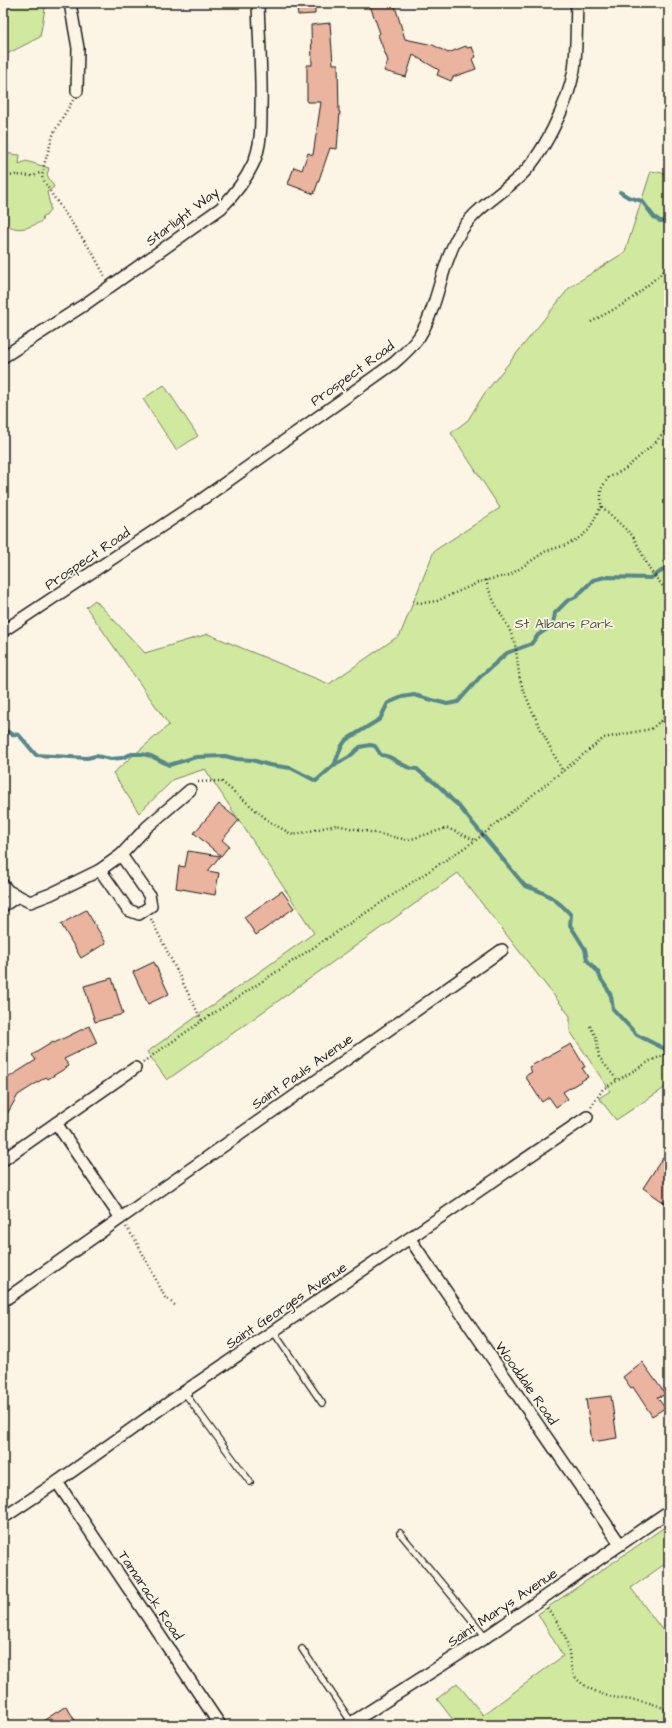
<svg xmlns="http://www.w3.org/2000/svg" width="672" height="1728" font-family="'Architects Daughter',sans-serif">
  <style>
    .green { fill: #d0e99f; stroke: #76825e }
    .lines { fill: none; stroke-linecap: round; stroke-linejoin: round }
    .stream { stroke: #56878b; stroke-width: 4 }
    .building { fill: #eab49e; stroke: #1c1c1c }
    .service-casing { stroke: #1c1c1c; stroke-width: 8 }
    .minor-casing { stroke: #1c1c1c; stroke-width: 14 }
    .path { stroke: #1c1c1c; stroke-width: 2.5; stroke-dasharray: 1 3; stroke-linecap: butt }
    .service { stroke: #fcf5e5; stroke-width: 5.5 }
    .minor { stroke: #fcf5e5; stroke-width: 11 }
    .labels { text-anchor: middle; stroke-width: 3.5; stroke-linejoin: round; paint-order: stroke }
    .street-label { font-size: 14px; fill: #1c1c1c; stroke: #fcf5e5 }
    .park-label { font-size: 14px; fill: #525a43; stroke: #fcf5e5 }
  </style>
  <rect width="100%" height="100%" fill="#fcf5e5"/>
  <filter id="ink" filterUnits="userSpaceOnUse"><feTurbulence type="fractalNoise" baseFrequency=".025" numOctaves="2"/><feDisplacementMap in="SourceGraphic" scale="8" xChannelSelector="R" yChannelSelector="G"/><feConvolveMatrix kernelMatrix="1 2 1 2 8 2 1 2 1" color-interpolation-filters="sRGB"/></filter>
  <g filter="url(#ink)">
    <g class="green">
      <polygon points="3,3 46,3 40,37 7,54 3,127"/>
      <path d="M3,153l17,2 -1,9 7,-3 23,7 -2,7 7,12 -7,5 3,13v5l-4,6h-3l-1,5c-13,7 -27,13 -39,0z"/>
      <polygon points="651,171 669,174 669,1085 616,1120 599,1098 610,1091 570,1031 570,1016 458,873 167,1080 147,1052 314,933 205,769 174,779 139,813 113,773 169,725 86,607 95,600 145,653 208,634 329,684 400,635 434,551 500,508 451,433 468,420 484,394 570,287 625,252"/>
      <polygon points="164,385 198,436 176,450 143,399"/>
      <polygon points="669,1524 669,1561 631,1588 669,1639 669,1725 457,1725 437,1699 457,1683 483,1715 563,1656 538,1614"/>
    </g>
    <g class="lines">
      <g class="stream">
        <polyline points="620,192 628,197 642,201 654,217 660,221 669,221"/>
        <polyline points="666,649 669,650"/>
        <path d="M3,729l9,5 7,1 17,20 51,3 9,-2 15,3 10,-1 11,-4h10l9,2 18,9 27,-8 29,-1 12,3 15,1 17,5 22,3 25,13 17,-15 16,-9 11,-10 10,-2 5,1 6,9c15,1 21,14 36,14 8,8 18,13 26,21 5,5 8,10 14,14l68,82c19,5 33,14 46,29l-1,10 15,24 2,11 11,12 3,7 6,9 4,8 2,13 24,26 32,16"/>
        <polyline points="334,766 341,747 346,740 380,719 388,703 402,697 414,695 447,704 458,702 480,677 507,653 531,644 538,635 553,625 555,613 567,601 576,597 593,580 605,577 651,578 669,566"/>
      </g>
    </g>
    <g class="building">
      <polygon points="296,3 315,3 315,14 298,15"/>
      <polygon points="369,3 394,3 405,39 433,45 448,53 466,46 467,48 472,47 476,57 472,59 476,69 453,77 451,81 437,75 439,70 413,55 406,77 384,71 388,61 378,35 380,33"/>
      <polygon points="330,23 333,64 338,64 339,112 340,112 337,149 330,148 314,194 288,184 294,167 302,170 308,153 313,155 321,102 307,102 307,65 312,65 311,25"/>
      <polygon points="219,804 239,820 222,840 229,846 221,856 194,833"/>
      <polygon points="188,851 220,856 208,871 219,873 215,895 176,888 179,866 185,867"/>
      <polygon points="282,891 294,908 256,935 244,917"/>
      <polygon points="86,910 106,943 81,958 61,924"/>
      <polygon points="154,962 169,994 148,1004 133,972"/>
      <polygon points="112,978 123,1014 95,1022 84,986"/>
      <polygon points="89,1026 97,1043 64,1059 69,1066 48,1079 46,1077 18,1095 3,1121 3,1081 36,1060 32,1055 53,1042 54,1043"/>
      <polygon points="571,1044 585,1067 582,1068 588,1077 563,1092 568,1099 556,1107 549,1097 542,1102 525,1076 532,1072 529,1067"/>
      <polygon points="669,1148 669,1206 643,1188"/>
      <polygon points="642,1362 666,1395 657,1397 665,1408 652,1416 633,1387 631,1388 623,1377"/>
      <polygon points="611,1396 617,1438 592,1442 586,1399"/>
      <polygon points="66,1706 78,1725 37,1725"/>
    </g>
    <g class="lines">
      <defs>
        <g id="service">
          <polyline points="273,1331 322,1403"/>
          <polyline points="184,1392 250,1482"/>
          <polyline points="400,1533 486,1637"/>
          <polyline points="302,1649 352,1723"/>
        </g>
        <g id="minor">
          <polyline points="70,3 78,48 77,91"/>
          <path d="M3,357l81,-52 137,-97c13,-13 24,-27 32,-44 8,-17 8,-36 8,-54 1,-36 -2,-71 -3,-107"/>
          <path d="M3,631l201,-133 190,-135c9,-8 18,-16 25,-26 19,-30 21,-68 38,-99 13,-26 39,-40 60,-59 26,-22 51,-76 57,-109 3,-22 2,-45 3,-67"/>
          <polyline points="100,870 128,910 139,914 151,906 149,895 121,855"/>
          <polyline points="3,885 8,891 30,902 51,894 100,870 121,855 147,827 190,790"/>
          <polyline points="3,906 18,896"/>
          <polyline points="56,1123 120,1217"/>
          <polyline points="3,1160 135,1068"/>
          <polyline points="410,1239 620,1544"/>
          <polyline points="3,1301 502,950"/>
          <polyline points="57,1482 220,1725"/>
          <polyline points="3,1518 57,1482 184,1392 587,1117"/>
          <polyline points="348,1725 486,1637 669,1511"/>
        </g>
      </defs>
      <use href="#service" class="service-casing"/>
      <use href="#minor" class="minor-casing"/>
      <g class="path">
        <polyline points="73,100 54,132 44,165 42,177 51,193 92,252 105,276"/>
        <polyline points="3,177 15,175 33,176 42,172"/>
        <polyline points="591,322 629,301 669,267"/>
        <polyline points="669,426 655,443 625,469 608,478 601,489 601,506 633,536 650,570 669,594"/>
        <path d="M486,580c6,25 20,38 28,61 4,13 3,28 7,42 11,31 27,60 42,89"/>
        <polyline points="413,602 423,603 437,601 482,581 510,575 546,551 566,545 579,538 589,530 601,506"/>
        <polyline points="660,721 669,730"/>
        <polyline points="198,782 221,781 270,822 293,835 336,825 408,840 447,828 475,840"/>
        <polyline points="151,919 202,1021"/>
        <polyline points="590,1026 596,1037 599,1057 617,1080"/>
        <polyline points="143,1062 202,1021 476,840 604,738 651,729 664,718 669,709"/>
        <polyline points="591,1107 603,1089 650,1061 669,1053"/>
        <polyline points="126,1227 136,1241 165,1297 177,1307"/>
        <path d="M547,1608c8,11 17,22 20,35 4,11 1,28 11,37 8,8 24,15 35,17 18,4 41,3 56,15"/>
      </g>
      <use href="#service" class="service"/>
      <use href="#minor" class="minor"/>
    </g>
  </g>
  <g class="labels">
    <g class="street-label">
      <text transform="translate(182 216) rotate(-37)" y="5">Starlight Way</text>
      <text transform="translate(352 373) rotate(-36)" y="5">Prospect Road</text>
      <text transform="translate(87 558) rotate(-34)" y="5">Prospect Road</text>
      <text transform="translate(302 1071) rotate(-35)" y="5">Saint Pauls Avenue</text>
      <text transform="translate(286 1305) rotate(-34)" y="5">Saint Georges Avenue</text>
      <text transform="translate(527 1383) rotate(55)" y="5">Wooddale Road</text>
      <text transform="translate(151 1595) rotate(56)" y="5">Tamarack Road</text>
      <text transform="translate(502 1607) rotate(-34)" y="5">Saint Marys Avenue</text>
    </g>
    <g class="park-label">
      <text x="564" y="628">St Albans Park</text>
    </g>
  </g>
  <rect width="672" height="1728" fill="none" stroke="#fcf5e5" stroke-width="16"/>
  <rect x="8" y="8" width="656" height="1712" fill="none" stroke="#1c1c1c" stroke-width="1.5" filter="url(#ink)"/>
</svg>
